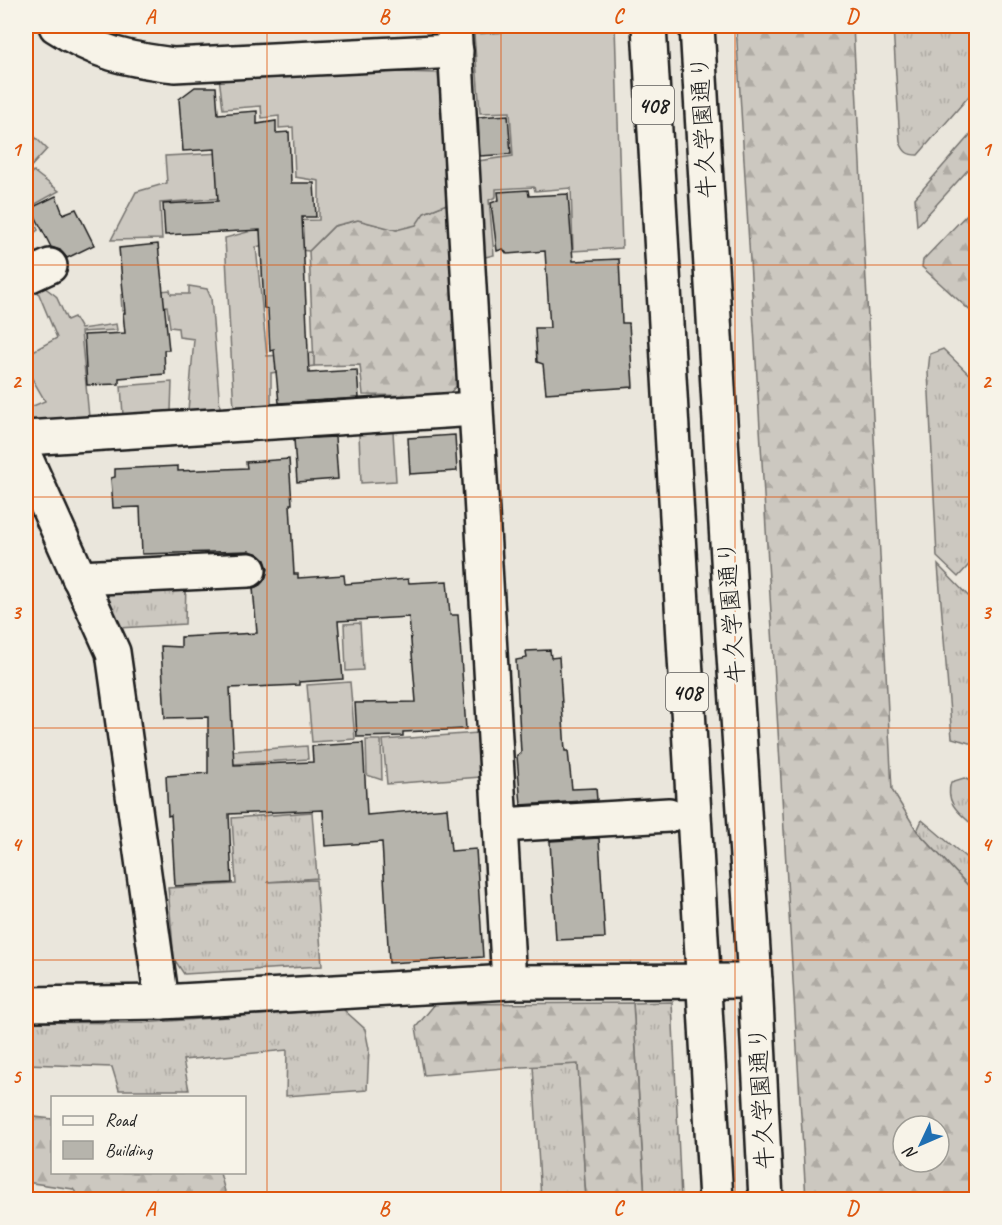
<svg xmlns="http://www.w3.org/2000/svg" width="1002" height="1225" font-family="Caveat,'Klee One',sans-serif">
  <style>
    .grass { fill: url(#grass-tufts); stroke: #74726e; stroke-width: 1.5 }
    .forest { fill: url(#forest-firs); stroke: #74726e; stroke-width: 1.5; fill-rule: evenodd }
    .garden { fill: #ccc8c0; stroke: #74726e; stroke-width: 1.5 }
    .building { fill: #b6b4ac; stroke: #1c1c1c; stroke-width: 1.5 }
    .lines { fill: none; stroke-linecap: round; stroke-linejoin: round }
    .street-casing { stroke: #1c1c1c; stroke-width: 38 }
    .highway-casing { stroke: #1c1c1c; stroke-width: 38 }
    .street { stroke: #f7f3e8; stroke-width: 33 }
    .highway { stroke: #f7f3e8; stroke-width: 33 }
    .grid { fill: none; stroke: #de560d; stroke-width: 1.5; stroke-opacity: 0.55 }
    .labels { text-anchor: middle; stroke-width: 4.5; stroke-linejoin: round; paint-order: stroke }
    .shield { fill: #f7f3e8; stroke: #5e5c59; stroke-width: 1.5 }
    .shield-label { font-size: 22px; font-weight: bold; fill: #1c1c1c }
    .street-label { font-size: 24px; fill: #1c1c1c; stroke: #f7f3e8 }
    .neatline { fill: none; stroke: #de560d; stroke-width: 2 }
    .grid-label { font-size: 20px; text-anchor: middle; font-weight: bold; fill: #de560d }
  </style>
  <defs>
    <pattern id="grass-tufts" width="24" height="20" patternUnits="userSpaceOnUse" patternTransform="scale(1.5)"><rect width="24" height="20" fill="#ccc8c0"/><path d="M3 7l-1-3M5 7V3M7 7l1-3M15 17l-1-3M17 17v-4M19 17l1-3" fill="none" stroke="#afaba4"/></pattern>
    <pattern id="forest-firs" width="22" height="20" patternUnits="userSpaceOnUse" patternTransform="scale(1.5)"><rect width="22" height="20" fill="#ccc8c0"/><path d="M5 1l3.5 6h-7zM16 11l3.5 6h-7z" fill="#afaba4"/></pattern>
  </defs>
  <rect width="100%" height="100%" fill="#eae6dc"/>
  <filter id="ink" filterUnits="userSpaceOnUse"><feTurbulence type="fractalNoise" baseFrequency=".0167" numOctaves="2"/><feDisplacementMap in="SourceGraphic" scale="12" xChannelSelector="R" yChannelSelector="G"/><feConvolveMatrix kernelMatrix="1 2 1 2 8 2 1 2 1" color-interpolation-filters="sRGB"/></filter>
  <g filter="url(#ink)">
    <g class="grass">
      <path d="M893,26h83v62l-58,67c-11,0 -14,-3 -18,-13z"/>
      <polygon points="943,349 976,381 976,557 958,577 937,557 928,372 930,354"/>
      <polygon points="938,565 976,604 976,745 952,738"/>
      <polygon points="186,581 185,624 119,628 104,595 114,586"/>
      <path d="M964,778l12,6v44c-15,-14 -32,-24 -25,-46z"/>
      <polygon points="312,812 317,878 267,882 316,880 322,966 184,974 174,959 168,888 236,884 232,818"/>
      <polygon points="922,820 976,866 976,894 917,831"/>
      <polygon points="672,1002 681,1199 645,1199 633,1003"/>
      <polygon points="343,1009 365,1029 369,1049 367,1090 286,1096 287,1050 183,1060 189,1090 119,1090 112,1067 26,1064 26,1022 141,1023"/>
      <polygon points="578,1064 586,1199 541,1199 533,1066"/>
    </g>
    <g class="forest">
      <path d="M736,26h117l39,764 25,41 59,63v305h-170zM903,1126h36v36h-36z"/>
      <polygon points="976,128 976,161 917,226 915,198"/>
      <polygon points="449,203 461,381 447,396 363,395 360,365 314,366 309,251 334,226 358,220 397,230 424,213"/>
      <polygon points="969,212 976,219 976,316 922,267 923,260"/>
      <polygon points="633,1003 645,1199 586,1199 578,1064 504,1068 424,1075 416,1027 435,1004"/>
      <polygon points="26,1116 52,1119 52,1172 220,1173 227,1199 81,1199 73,1189 26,1182"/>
    </g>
    <g class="garden">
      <polygon points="615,26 622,248 573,251 571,188 535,191 534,187 496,189 496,197 489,200 494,255 481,258 478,161 513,156 510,112 480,113 474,34"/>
      <polygon points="393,72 438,73 449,203 424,213 416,225 396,230 358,220 334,226 309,251 280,248 270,243 256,247 267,356 314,353 314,366 271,373 271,405 234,410 225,238 248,232 241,226 280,221 319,220 319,181 295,177 293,127 279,128 279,116 262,118 261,106 223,109 219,77"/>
      <polygon points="26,128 47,149 26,172"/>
      <polygon points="222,153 222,198 160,203 162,239 111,240 136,192 167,183 165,156"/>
      <polygon points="33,171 59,191 28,208 38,230 26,239 26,179"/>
      <polygon points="189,286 207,289 211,298 220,408 188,411 194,339 179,337 178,328 170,327 167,306 122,311 121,295 170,290 171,294 189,294"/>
      <polygon points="36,287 44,287 56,296 67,320 74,317 81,329 116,324 117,330 81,332 89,417 30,421 26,416 26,409 45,401 26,368 26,355 57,338"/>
      <polygon points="172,382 171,411 123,415 121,386"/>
      <polygon points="393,432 396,481 361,483 359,434"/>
      <polygon points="360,623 363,670 346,671 344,624"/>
      <polygon points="350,682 355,739 312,742 307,685"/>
      <polygon points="478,733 481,777 387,784 383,740"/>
      <polygon points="366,740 381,740 382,780 367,775"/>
      <polygon points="307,746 308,759 233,764 220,752"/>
    </g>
    <g class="building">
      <polygon points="195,87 216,87 218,114 257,111 257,124 276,121 276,133 289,132 291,183 314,183 316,217 302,217 309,373 357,370 359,398 279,403 274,350 270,351 268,309 264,308 260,230 165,235 163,204 218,201 215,149 183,151 179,99"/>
      <polygon points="508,115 511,154 480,156 478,117"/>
      <polygon points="528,190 529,196 568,194 573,261 619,259 622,323 629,323 633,387 546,393 543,364 537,362 535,328 550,328 545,251 507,254 503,249 497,251 491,203 499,200 498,192"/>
      <polygon points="56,196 63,214 76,209 94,245 67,258 60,250 51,247 31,208"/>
      <polygon points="158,244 169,350 164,350 165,374 119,378 119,384 87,385 84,335 125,333 123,313 125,313 119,248"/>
      <polygon points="455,435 457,471 410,474 408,438"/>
      <polygon points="335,437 338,479 297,482 294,439"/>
      <polygon points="289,459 292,504 290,504 294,574 298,574 298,578 344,575 345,584 408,579 409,583 447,581 450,615 458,615 466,729 403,732 403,736 357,737 355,703 416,702 409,617 338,621 343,679 299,682 299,685 230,688 234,765 313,762 312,746 363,743 367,815 447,808 451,851 476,849 483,957 389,963 382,842 325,846 323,810 229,814 232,883 175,886 171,815 168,816 166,776 208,773 208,717 165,718 161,646 181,647 181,637 257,633 253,588 260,585 265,579 268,569 265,560 258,554 249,551 142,554 140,507 113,508 111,478 115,477 115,469 178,466 178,471 247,468 246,462"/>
      <polygon points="550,650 551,658 559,657 565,751 568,751 572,789 596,788 597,800 521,805 517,756 521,753 516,660 527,658 526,651"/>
      <polygon points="599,838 605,938 556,940 550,841"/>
    </g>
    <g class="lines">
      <defs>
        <g id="street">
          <path d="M56,26c41,27 70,33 118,39l282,-14"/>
          <polyline points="454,26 509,982"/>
          <polyline points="26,277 50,266"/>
          <polyline points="26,438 475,409"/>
          <polyline points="26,459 113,652 162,1002"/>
          <polyline points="79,578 249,570"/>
          <polyline points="500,825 669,815"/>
          <polyline points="26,1004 162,1002 509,982 755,981"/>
        </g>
        <g id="highway">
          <polyline points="649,26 716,1200"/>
          <polyline points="697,26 730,593 755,981 766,1200"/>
        </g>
      </defs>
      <use href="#street" class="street-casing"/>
      <use href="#highway" class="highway-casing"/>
      <use href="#street" class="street"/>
      <use href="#highway" class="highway"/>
    </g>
  </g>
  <path class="grid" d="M267,26v1174M501,26v1174M735,26v1174M26,265h950M26,497h950M26,728h950M26,960h950"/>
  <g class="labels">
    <g class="shield">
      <rect x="632" y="86" width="42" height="38" rx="4.5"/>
      <rect x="666" y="673" width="42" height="38" rx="4.5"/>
    </g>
    <g class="shield-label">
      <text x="653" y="113">408</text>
      <text x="687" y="700">408</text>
    </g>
    <g class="street-label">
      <text transform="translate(703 127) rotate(-93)" y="8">牛久学園通り</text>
      <text transform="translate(731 612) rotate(-94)" y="8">牛久学園通り</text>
      <text transform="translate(761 1098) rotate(-93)" y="8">牛久学園通り</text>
    </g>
  </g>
  <rect width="1002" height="1225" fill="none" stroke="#f7f3e8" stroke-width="66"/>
  <rect x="51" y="1096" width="195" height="78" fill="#f7f3e8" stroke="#9f9d96" stroke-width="1.5"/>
  <rect x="63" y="1116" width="30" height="9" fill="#f7f3e8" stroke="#9f9d96" stroke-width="1.5"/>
  <text x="105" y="1126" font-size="18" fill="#1c1c1c">Road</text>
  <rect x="63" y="1141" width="30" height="18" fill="#b6b4ac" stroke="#9f9d96" stroke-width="1.5"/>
  <text x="105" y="1156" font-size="18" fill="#1c1c1c">Building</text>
  <g transform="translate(921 1144) rotate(226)"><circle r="28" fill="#f7f3e8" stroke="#9f9d96" stroke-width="1.5"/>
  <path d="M0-4.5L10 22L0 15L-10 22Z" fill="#1f6fb2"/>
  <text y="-9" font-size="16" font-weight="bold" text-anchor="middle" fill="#1c1c1c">N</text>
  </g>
  <rect x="33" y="33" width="936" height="1159" class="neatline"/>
  <g class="grid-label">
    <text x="150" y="23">A</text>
    <text x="384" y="23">B</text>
    <text x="618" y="23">C</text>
    <text x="852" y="23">D</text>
    <text x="16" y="156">1</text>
    <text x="986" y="156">1</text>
    <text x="16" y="388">2</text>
    <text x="986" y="388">2</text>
    <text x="16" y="619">3</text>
    <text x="986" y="619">3</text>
    <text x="16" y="851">4</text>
    <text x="986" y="851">4</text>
    <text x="16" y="1083">5</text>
    <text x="986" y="1083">5</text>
    <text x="150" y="1215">A</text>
    <text x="384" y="1215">B</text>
    <text x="618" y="1215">C</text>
    <text x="852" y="1215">D</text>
  </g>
</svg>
